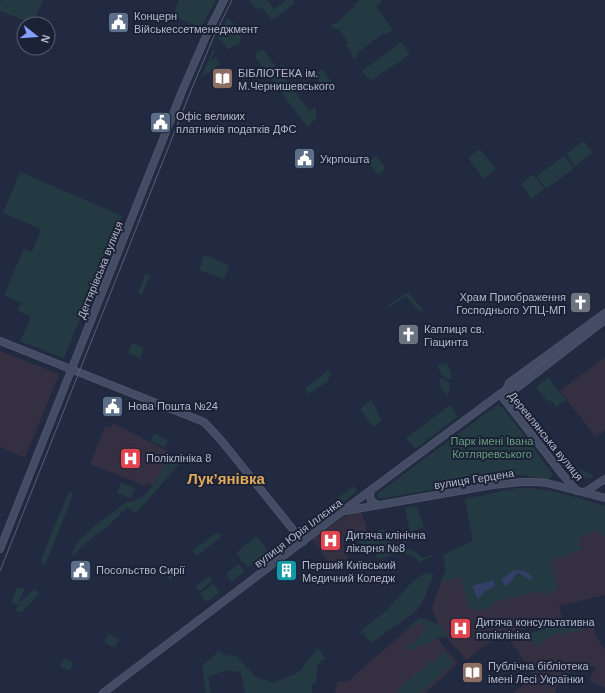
<svg xmlns="http://www.w3.org/2000/svg" width="605" height="693" font-family="Arial,sans-serif">
  <style>
    .medical { fill: #342f41 }
    .green { fill: #243a42 }
    .water { fill: #324068 }
    .lines { fill: none; stroke-linecap: round; stroke-linejoin: round }
    .secondary-casing { stroke: #4e5568; stroke-width: 8 }
    .secondary { stroke: #444b64; stroke-width: 6 }
    .tram { stroke: #586078; stroke-width: 1 }
    .labels { text-anchor: middle; stroke-width: 4; stroke-linejoin: round; paint-order: stroke }
    .poi-label { font-size: 11px; fill: #b3b8cb; stroke: #1b2236; text-anchor: start }
    .street-label { font-size: 11px; fill: #b3b8cb; stroke: #1b2236 }
    .park-label { font-size: 11px; fill: #679f7d; stroke: #1b2236 }
    .district-label { font-size: 15px; font-weight: bold; fill: #e0a959; stroke: #1b2236 }
  </style>
  <rect width="100%" height="100%" fill="#222a41"/>
  <g class="medical">
    <polygon points="0,351 59,374 25,458 0,447"/>
    <polygon points="605,357 605,430 596,437 560,391"/>
    <polygon points="113,423 167,451 166,470 154,487 148,483 146,486 90,464 105,426 110,428"/>
    <polygon points="519,488 534,488 547,490 605,506 605,595 559,606 562,617 517,631 492,641 466,660 440,630 432,608 444,574 446,571 443,555 473,541 465,499"/>
    <polygon points="361,512 366,525 367,534 343,544 350,562 336,572 312,539 335,523 348,515"/>
    <polygon points="591,618 596,636 600,643 605,649 605,688 589,680 596,668 591,666 587,672 576,668 559,682 555,690 556,693 513,693 533,678 534,676 511,642 517,639 540,630"/>
    <polygon points="421,619 458,663 425,693 335,693 337,682 348,681 394,641"/>
  </g>
  <g class="green">
    <polygon points="3,0 43,0 32,24 0,11 0,2"/>
    <polygon points="179,0 216,0 201,28 173,16"/>
    <polygon points="249,0 267,0 274,9 287,0 293,0 295,3 272,20 262,7 256,10"/>
    <polygon points="359,0 381,0 382,2 376,6 393,30 386,34 383,33 357,53 358,56 354,59 346,45 349,43 338,29 334,29 331,24 335,24 354,7 355,4"/>
    <path d="M227,19c7,1 12,12 14,19l-2,6 -11,5 -10,-11z"/>
    <path d="M401,42l9,12c-12,9 -26,17 -38,26l-4,-1 -6,-8z"/>
    <polygon points="263,49 309,111 315,107 316,109 316,119 307,127 256,58 256,53"/>
    <polygon points="213,50 215,51 210,61 216,58 220,64 201,78"/>
    <polygon points="322,69 334,85 326,91 314,75"/>
    <polygon points="584,141 593,153 575,166 566,154"/>
    <polygon points="480,149 496,169 484,179 468,158"/>
    <polygon points="376,156 386,168 378,175 368,162"/>
    <polygon points="564,156 574,168 546,189 537,176"/>
    <polygon points="20,172 122,216 64,358 20,341 31,317 18,311 21,303 4,295 24,249 32,252 41,229 3,213"/>
    <polygon points="533,174 544,189 532,199 521,184"/>
    <polygon points="204,255 229,265 224,279 199,270"/>
    <polygon points="145,274 150,276 142,295 138,293"/>
    <polygon points="407,293 409,293 423,310 420,312 406,296 390,307 388,305"/>
    <polygon points="132,343 144,348 140,358 128,353"/>
    <path d="M440,363l2,2 3,-2c4,5 8,9 6,16 -7,1 -11,-6 -13,-12z"/>
    <polygon points="329,370 332,375 329,377 328,381 309,394 305,388"/>
    <polygon points="548,377 566,400 556,407 551,400 548,402 536,387"/>
    <polygon points="441,378 450,383 448,397 440,387 440,379"/>
    <path d="M371,400c5,6 6,13 11,20l-9,7 -13,-18z"/>
    <polygon points="450,405 458,416 415,449 406,438"/>
    <polygon points="497,405 501,406 504,409 553,474 549,479 522,475 507,476 379,499 377,494"/>
    <polygon points="154,433 168,440 165,447 151,441"/>
    <path d="M173,456h7l2,3 -7,10 -38,43h-4l-6,-5 -22,22 -13,9 -13,11 -3,4 -4,3c-1,-17 42,-44 55,-54 26,-1 29,-33 46,-46z"/>
    <path d="M579,469l14,6 -1,3c-11,1 -17,0 -26,-6z"/>
    <polygon points="121,483 135,488 131,498 117,493"/>
    <polygon points="354,486 357,491 338,506 334,501"/>
    <path d="M519,488c30,0 58,10 86,18v30h-1l-5,-4 -7,-1 -15,9 6,9 -31,11 -1,6 7,22 -12,6 -8,-3 -43,11 -7,7 -19,1 -8,-33 -16,4 -5,3 6,-13 -3,-16 30,-14 -8,-42z"/>
    <polygon points="70,491 73,493 70,502 46,563 42,566 41,560 60,513"/>
    <polygon points="417,506 424,527 410,532 405,508"/>
    <path d="M383,529c5,3 4,9 8,12l-1,8 7,1 5,-4 2,-9 4,-2 -3,10 1,3 7,2 10,8 9,-3 1,1 -14,6c-12,-15 -26,-7 -41,-3l-7,-15 -9,2 -4,-3 -2,-4 4,-3z"/>
    <polygon points="218,532 222,536 196,556 193,550"/>
    <polygon points="256,536 269,552 248,568 236,553"/>
    <polygon points="167,564 176,575 170,580 161,568"/>
    <polygon points="239,564 245,572 231,582 226,574"/>
    <polygon points="425,573 434,574 424,599 417,610 373,642 370,641 363,633 359,635 362,630 388,609 412,582"/>
    <polygon points="210,576 213,581 199,591 195,586"/>
    <polygon points="213,584 220,592 206,602 200,594"/>
    <polygon points="17,587 25,589 17,605 11,602"/>
    <polygon points="35,589 39,594 22,612 18,612 16,610 20,602"/>
    <path d="M420,618l19,6 8,12 -13,3 -6,5 -6,1 -9,5h-8l1,-3c8,-4 15,-9 19,-18l-4,-7 -21,11z"/>
    <polygon points="579,621 582,623 582,630 551,635 538,645 534,645 532,640 526,641 523,636 540,630"/>
    <polygon points="109,634 119,639 115,648 104,643"/>
    <path d="M317,649h3l5,9 -8,7 -1,18 -4,1v9h-67l-4,-20c-11,-5 -22,-1 -33,4l3,16h-5l-4,-27 17,-15 5,4 12,1 20,21 18,6 25,-11z"/>
    <polygon points="444,651 453,663 420,693 399,693 397,691 432,660 434,662"/>
    <polygon points="64,658 74,663 69,671 60,666"/>
  </g>
  <g class="water">
    <polygon points="514,570 525,571 533,577 530,580 519,573 517,573 509,584 505,586 501,580"/>
    <polygon points="494,580 495,586 485,591 479,598 477,598 472,586"/>
  </g>
  <g class="lines">
    <defs>
      <g id="secondary">
        <polyline points="0,341 204,422 220,439 303,542"/>
        <polyline points="506,390 514,390 605,320"/>
        <polyline points="500,394 562,474 577,491"/>
        <polyline points="371,490 370,495 371,501 378,505"/>
        <polyline points="585,492 605,479"/>
        <polyline points="345,511 493,485 521,482 537,482 547,483 605,498"/>
        <polyline points="0,549 183,89 207,34 224,0"/>
        <polyline points="103,693 336,516 500,394 506,390 509,383 605,313"/>
      </g>
    </defs>
    <use href="#secondary" class="secondary-casing"/>
    <use href="#secondary" class="secondary"/>
    <polyline class="tram" points="0,571 192,88 214,36 232,0"/>
  </g>
  <defs>
    <symbol id="civic-square" viewBox="-11 -11 22 22"><rect x="-9" y="-9" width="18" height="18" rx="4" fill="#5c6f8a" stroke="#1b2236"/><path d="M-.6-6.5H3V-4.5H.6V-3L4-1V1h2V6H-6V1h2V-1L-.6-3ZM-1.2 2.5V6h2.4V2.5Z" fill="#fff"/></symbol>
    <symbol id="library-square" viewBox="-11 -11 22 22"><rect x="-9" y="-9" width="18" height="18" rx="4" fill="#8d6e63" stroke="#1b2236"/><path d="M-6-4Q-3-5.5-.7-3.5V5Q-3 3-6 4ZM6-4Q3-5.5 .7-3.5V5Q3 3 6 4Z" fill="#fff"/></symbol>
    <symbol id="church-square" viewBox="-11 -11 22 22"><rect x="-9" y="-9" width="18" height="18" rx="4" fill="#6b7280" stroke="#1b2236"/><path d="M-1.2-6h2.4v3.5h3.3v2.4h-3.3V6h-2.4V-.1h-3.3v-2.4h3.3Z" fill="#fff"/></symbol>
    <symbol id="hospital-square" viewBox="-11 -11 22 22"><rect x="-9" y="-9" width="18" height="18" rx="4" fill="#e0444e" stroke="#1b2236"/><path d="M-5-5h3v3.5h4V-5h3V5h-3V1.5h-4V5h-3Z" fill="#fff"/></symbol>
    <symbol id="building-square" viewBox="-11 -11 22 22"><rect x="-9" y="-9" width="18" height="18" rx="4" fill="#0f9aa8" stroke="#1b2236"/><path d="M-4-6H4V6H1V3H-1V6H-4ZM-2.5-4.3h1.7v1.8h-1.7ZM.8-4.3h1.7v1.8H.8ZM-2.5-1h1.7V.8h-1.7ZM.8-1h1.7V.8H.8Z" fill="#fff"/></symbol>
  </defs>
  <g fill-rule="evenodd">
    <use href="#civic-square" x="106" y="10" width="25" height="25"/>
    <use href="#library-square" x="210" y="66" width="25" height="25"/>
    <use href="#civic-square" x="148" y="110" width="25" height="25"/>
    <use href="#civic-square" x="292" y="146" width="25" height="25"/>
    <use href="#church-square" x="568" y="290" width="25" height="25"/>
    <use href="#church-square" x="396" y="322" width="25" height="25"/>
    <use href="#civic-square" x="100" y="394" width="25" height="25"/>
    <use href="#hospital-square" x="118" y="446" width="25" height="25"/>
    <use href="#hospital-square" x="318" y="528" width="25" height="25"/>
    <use href="#civic-square" x="68" y="558" width="25" height="25"/>
    <use href="#building-square" x="274" y="558" width="25" height="25"/>
    <use href="#hospital-square" x="448" y="616" width="25" height="25"/>
    <use href="#library-square" x="460" y="660" width="25" height="25"/>
  </g>
  <g class="labels">
    <g class="poi-label">
      <text x="134" y="20">Концерн<tspan x="134" dy="13">Військессетменеджмент</tspan></text>
      <text x="238" y="77">БІБЛІОТЕКА ім.<tspan x="238" dy="13">М.Чернишевського</tspan></text>
      <text x="176" y="120">Офіс великих<tspan x="176" dy="13">платників податків ДФС</tspan></text>
      <text x="320" y="163">Укрпошта</text>
      <text x="566" y="301" text-anchor="end">Храм Приображення<tspan x="566" dy="13">Господнього УПЦ-МП</tspan></text>
      <text x="424" y="333">Каплиця св.<tspan x="424" dy="13">Гіацинта</tspan></text>
      <text x="128" y="410">Нова Пошта №24</text>
      <text x="146" y="462">Поліклініка 8</text>
      <text x="346" y="539">Дитяча клінічна<tspan x="346" dy="13">лікарня №8</tspan></text>
      <text x="302" y="569">Перший Київський<tspan x="302" dy="13">Медичний Коледж</tspan></text>
      <text x="96" y="574">Посольство Сирії</text>
      <text x="476" y="626">Дитяча консультативна<tspan x="476" dy="13">поліклініка</tspan></text>
      <text x="488" y="670">Публічна бібліотека<tspan x="488" dy="13">імені Лесі Українки</tspan></text>
    </g>
    <g class="street-label">
      <text transform="translate(100 270) rotate(-68)" y="4">Дегтярівська вулиця</text>
      <text transform="translate(546 436) rotate(51)" y="4">Деревлянська вулиця</text>
      <text transform="translate(474 479) rotate(-9)" y="4">вулиця Герцена</text>
      <text transform="translate(298 533) rotate(-37)" y="4">вулиця Юрія Іллєнка</text>
    </g>
    <g class="park-label">
      <text x="492" y="445">Парк імені Івана<tspan x="492" dy="13">Котляревського</tspan></text>
    </g>
    <g class="district-label">
      <text x="226" y="484">Лукʼянівка</text>
    </g>
  </g>
  <g transform="translate(36 36) rotate(107)"><circle r="19" fill="#1b2236" stroke="#585e72"/>
  <path d="M0-3L7 15L0 10L-7 15Z" fill="#84a1ff"/>
  <text y="-6" font-size="11" font-weight="bold" text-anchor="middle" fill="#b3b8cb">N</text>
  </g>
</svg>
